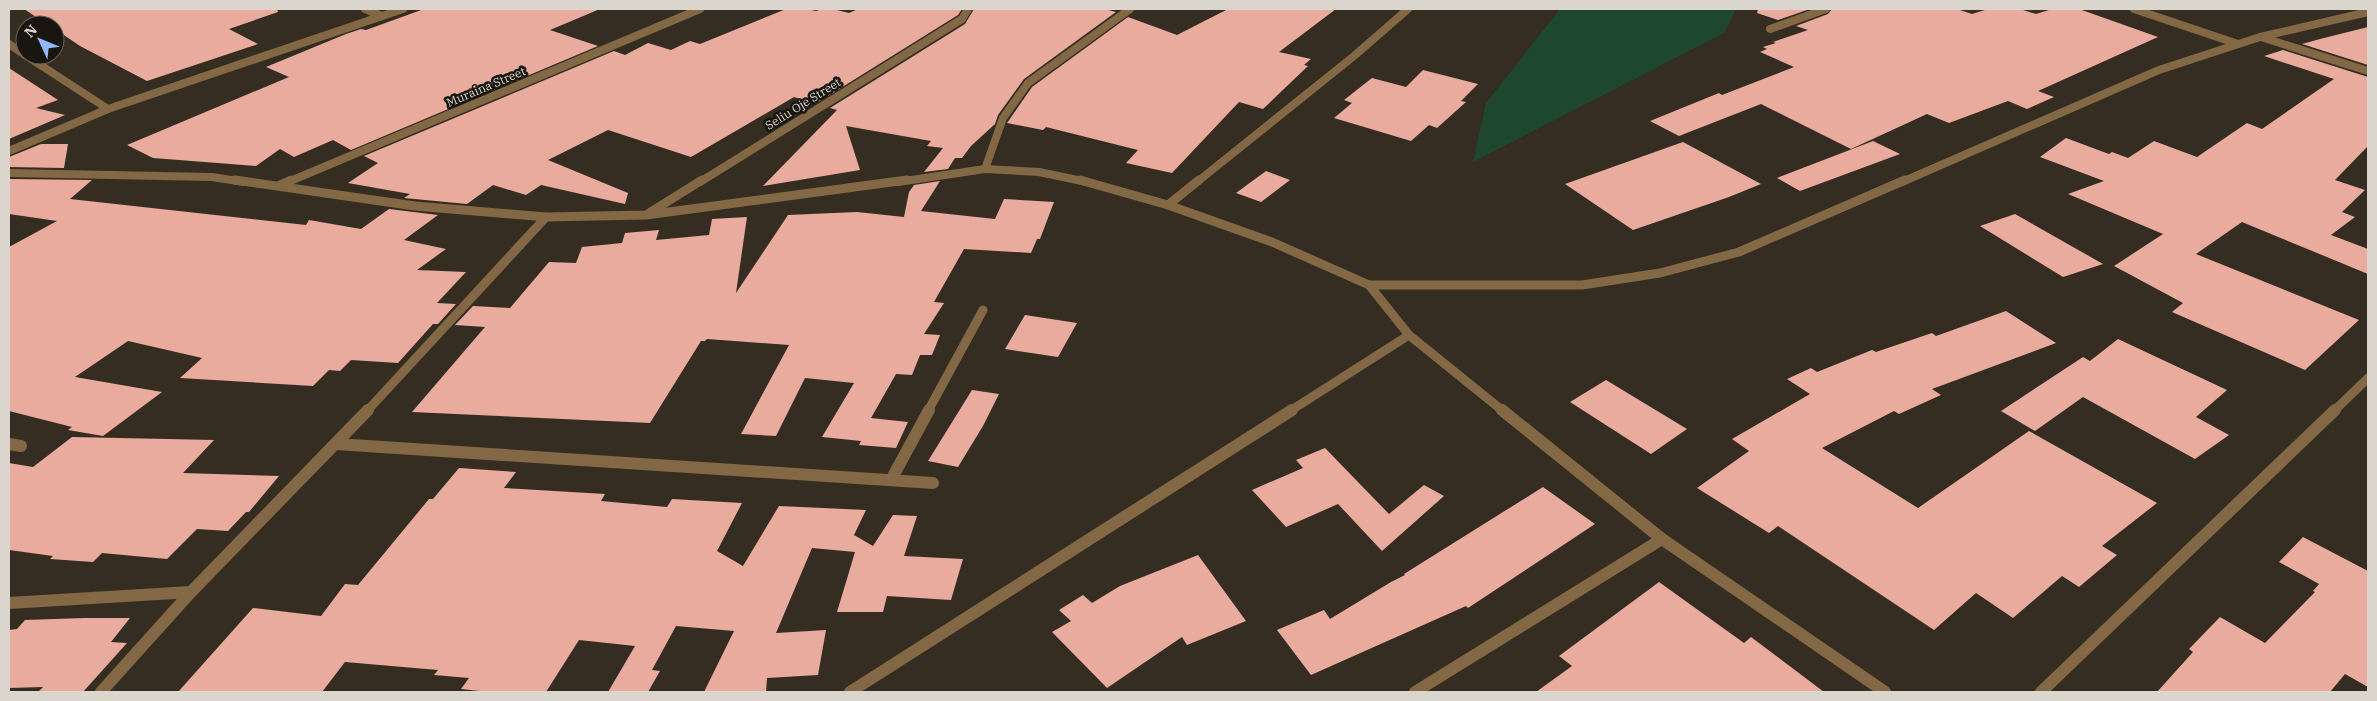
<svg xmlns="http://www.w3.org/2000/svg" width="2377" height="701" font-family="'IBM Plex Serif',serif">
  <style>
    .green { fill: #1d482f }
    .building { fill: #e8ab9d }
    .lines { fill: none; stroke-linecap: round; stroke-linejoin: round }
    .street-far2 { stroke: #836845; stroke-width: 8 }
    .street-far1 { stroke: #836845; stroke-width: 9 }
    .street { stroke: #836845; stroke-width: 12 }
    .labels { text-anchor: middle; stroke-width: 5; stroke-linejoin: round; paint-order: stroke }
    .far-street-label { font-size: 12px; fill: #dad5cd; stroke: #191610 }
  </style>
  <rect width="100%" height="100%" fill="#352d21"/>
  <polygon class="green" points="1560,9 1736,9 1724,33 1473,162 1486,103"/>
  <g class="building">
    <polygon points="24,9 277,9 278,12 229,29 258,44 147,81 80,46 55,29 55,25 48,25"/>
    <polygon points="424,9 600,9 550,30 598,46 351,150 333,140 294,157 280,149 256,166 153,158 127,145 289,77 266,67 346,34 361,29 366,30"/>
    <polygon points="786,9 807,9 816,11 822,9 833,9 849,13 858,9 962,9 958,15 815,104 794,97 691,157 608,130 548,160 628,193 625,204 541,185 526,195 493,185 467,204 404,198 410,194 348,183 378,163 364,156 614,51 625,55 648,43 671,50 690,41 700,44"/>
    <polygon points="974,9 1105,9 1116,12 1024,79 998,115 995,124 971,146 962,158 955,158 948,169 924,172 943,148 927,146 931,141 846,126 860,170 763,186 837,110 830,108 965,24"/>
    <polygon points="1228,9 1336,9 1279,52 1311,59 1304,65 1308,66 1263,109 1239,102 1172,173 1126,163 1138,150 1046,127 1043,130 1007,123 1032,87 1128,17 1177,35"/>
    <polygon points="1758,9 1810,9 1778,20 1757,13"/>
    <polygon points="1832,9 1957,9 1972,14 1988,9 2020,9 2036,14 2052,9 2079,9 2158,37 2038,91 2054,97 2027,109 2008,101 1949,123 1927,114 1851,149 1761,104 1679,136 1650,121 1719,93 1722,95 1794,67 1760,52 1767,49 1763,47 1776,43 1773,42 1808,30 1796,26 1828,14"/>
    <polygon points="2368,27 2368,65 2302,44 2320,39"/>
    <polygon points="2283,50 2368,77 2368,146 2335,180 2365,190 2342,212 2355,217 2331,235 2368,249 2368,274 2242,222 2196,254 2359,320 2305,370 2172,312 2183,303 2114,266 2163,234 2068,194 2104,181 2040,157 2066,138 2109,154 2112,152 2128,158 2154,141 2197,157 2247,123 2262,129 2334,79 2264,56"/>
    <polygon points="9,68 58,100 36,108 65,115 9,139"/>
    <polygon points="1423,70 1478,84 1461,101 1466,102 1437,128 1429,125 1411,141 1334,118 1352,103 1344,100 1372,78 1406,87"/>
    <polygon points="1873,141 1900,154 1800,191 1777,178"/>
    <polygon points="1683,142 1761,184 1729,197 1633,230 1565,184"/>
    <polygon points="41,144 68,144 64,168 9,167 9,157"/>
    <polygon points="1266,171 1290,180 1261,202 1236,193"/>
    <polygon points="9,179 92,180 70,199 306,225 309,220 361,229 389,209 438,215 404,240 446,249 417,270 466,272 437,303 456,304 438,324 433,324 398,363 351,360 340,371 329,370 313,386 180,378 202,358 128,341 75,377 162,392 103,436 68,430 72,427 9,411 9,247 57,221 9,214"/>
    <polygon points="940,181 921,211 995,219 1004,199 1054,202 1040,239 1037,239 1031,253 964,249 934,302 944,303 924,334 940,335 932,355 920,355 912,375 896,374 871,418 908,422 896,448 859,445 861,441 822,437 854,383 805,378 776,436 741,434 789,345 707,339 705,341 701,341 650,423 412,412 485,327 455,325 473,306 510,308 549,262 576,263 582,247 622,243 625,233 659,230 656,240 709,235 712,219 747,217 736,293 788,215 857,212 904,217 909,192 914,185"/>
    <polygon points="2015,214 2103,264 2063,277 1980,226"/>
    <polygon points="2006,311 2056,343 1932,389 1941,395 1899,414 1894,411 1822,448 1918,508 2029,431 2157,503 2102,546 2117,555 2079,587 2062,576 2013,618 1976,593 1934,630 1778,526 1769,533 1697,488 1749,451 1732,439 1810,394 1787,379 1811,368 1817,372 1872,350 1876,352 1932,333 1936,336"/>
    <polygon points="1025,315 1077,323 1058,357 1005,349"/>
    <polygon points="2118,339 2227,390 2196,417 2229,435 2195,459 2083,397 2035,431 2001,411 2083,357 2090,361"/>
    <polygon points="1606,380 1687,429 1651,454 1570,402"/>
    <polygon points="972,390 999,394 983,426 958,467 928,461"/>
    <polygon points="72,437 214,440 183,473 279,476 249,512 246,512 228,531 197,529 167,559 102,553 93,562 50,559 53,556 9,550 9,463 33,467"/>
    <polygon points="1325,448 1389,514 1424,485 1444,496 1382,551 1338,504 1286,527 1252,490 1303,468 1296,460"/>
    <polygon points="459,468 516,472 504,488 605,494 601,501 667,507 672,499 742,503 717,551 743,566 779,506 866,510 854,535 873,546 893,515 917,516 904,556 963,559 951,600 887,596 883,612 837,612 855,552 812,548 776,633 826,630 818,675 767,678 766,692 704,692 734,631 676,626 652,670 660,671 648,692 608,692 635,646 579,640 546,692 489,692 461,689 469,678 434,675 438,670 345,662 322,692 178,692 253,608 321,616 345,584 358,585 429,499 433,499"/>
    <polygon points="1543,487 1595,524 1468,608 1466,606 1311,675 1277,630 1324,610 1330,619 1391,582 1405,575 1404,574"/>
    <polygon points="2303,537 2368,571 2368,687 2345,674 2330,692 2157,692 2193,652 2189,649 2220,617 2265,643 2315,592 2313,591 2319,584 2279,562"/>
    <polygon points="1198,555 1246,621 1187,645 1182,637 1107,688 1052,632 1071,621 1059,610 1083,595 1092,603 1120,586"/>
    <polygon points="1659,582 1744,643 1751,637 1824,692 1536,692 1572,666 1559,656"/>
    <polygon points="84,618 130,618 111,642 127,643 83,692 38,692 43,687 9,688 9,630 17,629 25,620"/>
  </g>
  <g class="lines">
    <g class="street-far2">
      <polyline points="365,9 382,16"/>
      <polyline points="2134,9 2238,44"/>
      <polyline points="1770,29 1826,9"/>
      <polyline points="2261,37 2368,71"/>
      <polyline points="9,44 25,55"/>
      <polyline points="25,55 108,109"/>
      <polyline points="9,151 108,109 403,9"/>
      <polyline points="985,169 1003,118 1028,83 1130,9"/>
      <polyline points="9,173 212,177 244,182"/>
      <polyline points="288,182 700,9"/>
      <polyline points="700,182 962,19 968,9"/>
      <polyline points="898,182 985,169 1039,172 1087,182"/>
      <polyline points="1197,182 1354,56 1408,9"/>
      <polyline points="1902,182 2159,70 2260,37 2368,12"/>
    </g>
    <g class="street-far1">
      <polyline points="235,180 415,206 546,217 646,215 907,180"/>
      <polyline points="1080,180 1168,205 1272,242 1369,285 1582,285 1660,273 1739,252 1905,180"/>
      <polyline points="280,185 291,180"/>
      <polyline points="1168,205 1199,180"/>
      <polyline points="649,213 702,180"/>
      <polyline points="1369,285 1409,335 1503,411"/>
      <polyline points="367,411 546,217"/>
      <polyline points="928,411 983,310"/>
      <polyline points="1290,411 1409,335"/>
      <polyline points="2334,411 2368,378"/>
    </g>
    <g class="street">
      <polyline points="1502,410 1662,539 1885,692"/>
      <polyline points="9,444 21,446"/>
      <polyline points="336,444 933,483"/>
      <polyline points="891,480 929,410"/>
      <polyline points="9,603 191,592"/>
      <polyline points="101,692 191,592 368,410"/>
      <polyline points="850,692 1292,410"/>
      <polyline points="1415,692 1662,539"/>
      <polyline points="2041,692 2335,410"/>
    </g>
  </g>
  <g class="labels">
    <g class="far-street-label">
      <text transform="translate(486 87) rotate(-23)" y="4">Muraina Street</text>
      <text transform="translate(803 104) rotate(-32)" y="4">Seliu Oje Street</text>
    </g>
  </g>
  <rect width="2377" height="701" fill="none" stroke="#dad5cd" stroke-width="20"/>
  <g transform="translate(40 40) rotate(314)"><circle r="24" fill="#191610" stroke="#66625c"/>
  <path d="M0-4L9 19L0 12L-9 19Z" fill="#92b7fd"/>
  <text y="-8" font-size="14" font-weight="bold" text-anchor="middle" fill="#dad5cd">N</text>
  </g>
</svg>
